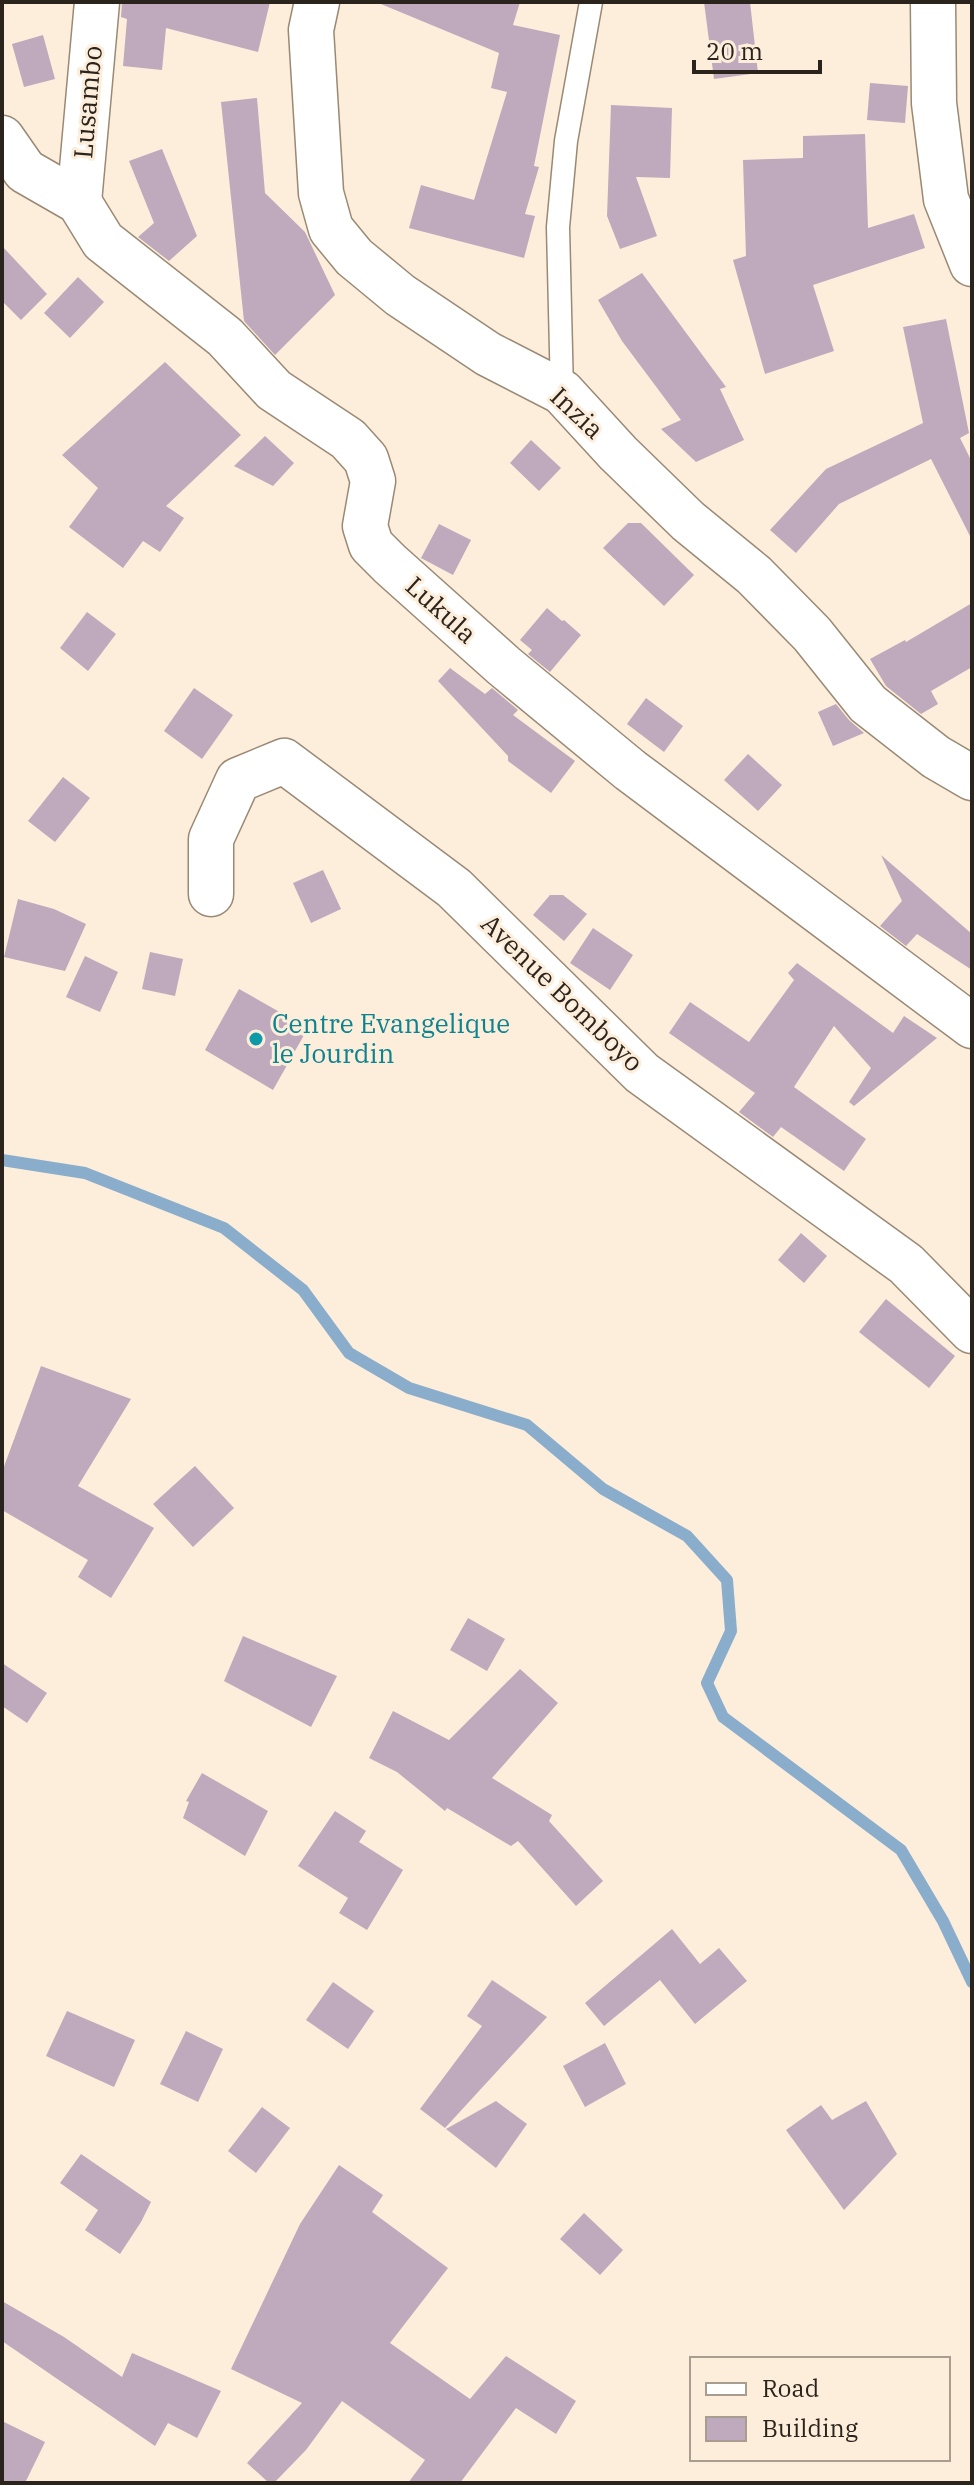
<svg xmlns="http://www.w3.org/2000/svg" width="974" height="2485" font-family="'IBM Plex Serif',serif">
  <style>
    .lines { fill: none; stroke-linecap: round; stroke-linejoin: round }
    .stream { stroke: #8badcc; stroke-width: 12 }
    .building { fill: #bfa9bc }
    .service-casing { stroke: #9a8975; stroke-width: 25 }
    .minor-casing { stroke: #9a8975; stroke-width: 47 }
    .service { stroke: #fff; stroke-width: 22 }
    .minor { stroke: #fff; stroke-width: 44 }
    .culture-dot { fill: #0f9aa8; stroke: #fdeedc; stroke-width: 3 }
    .labels { text-anchor: middle; stroke-width: 6; stroke-linejoin: round; paint-order: stroke }
    .street-label { font-size: 26px; fill: #2b241c; stroke: #fdeedc }
    .culture-label { font-size: 26px; fill: #0d838f; stroke: #fdeedc; text-anchor: start }
  </style>
  <rect width="100%" height="100%" fill="#fdeedc"/>
  <g class="lines">
    <polyline class="stream" points="2,1160 85,1173 224,1228 303,1290 349,1353 409,1388 527,1425 603,1489 687,1536 727,1580 731,1631 707,1683 723,1717 901,1850 943,1921 972,1982"/>
  </g>
  <g class="building">
    <polygon points="122,2 270,2 258,52 166,28 162,70 123,66 127,19 121,17"/>
    <polygon points="376,2 520,2 513,25 560,35 534,166 539,167 525,214 535,216 524,258 409,228 421,185 474,200 507,92 491,88 499,53"/>
    <polygon points="704,2 750,2 758,73 714,79"/>
    <polygon points="43,35 55,79 24,87 12,44"/>
    <polygon points="870,83 908,86 905,123 867,120"/>
    <polygon points="257,98 265,193 305,232 335,295 275,355 244,321 221,102"/>
    <polygon points="611,105 672,108 670,178 636,177 657,236 620,249 607,216"/>
    <polygon points="865,134 868,228 914,214 925,248 813,285 834,351 765,374 733,260 746,256 743,160 803,158 803,136"/>
    <polygon points="162,149 197,236 169,261 138,237 154,223 129,161"/>
    <polygon points="2,246 47,294 21,320 2,301"/>
    <polygon points="642,273 726,387 720,389 744,440 696,462 661,429 681,420 622,341 598,300"/>
    <polygon points="78,277 104,302 70,338 44,313"/>
    <polygon points="946,319 969,433 960,438 972,462 972,540 931,459 839,504 796,553 770,530 826,469 923,423 903,327"/>
    <polygon points="165,362 241,435 166,506 184,518 160,552 143,541 123,568 69,527 98,488 62,455"/>
    <polygon points="265,436 294,463 273,486 234,466"/>
    <polygon points="531,440 561,468 539,491 510,463"/>
    <polygon points="628,523 641,523 694,575 664,606 603,548"/>
    <polygon points="439,524 471,540 453,575 421,558"/>
    <polygon points="972,603 972,667 931,691 938,704 921,714 886,686 870,659 905,640 906,642"/>
    <polygon points="547,608 562,621 564,620 581,635 550,672 528,654 532,650 520,640"/>
    <polygon points="87,612 116,634 88,671 60,648"/>
    <polygon points="450,668 485,694 492,688 518,710 513,715 575,761 551,793 508,761 508,756 438,681"/>
    <polygon points="194,688 233,715 202,759 164,731"/>
    <polygon points="646,698 683,726 664,752 627,724"/>
    <polygon points="836,704 849,720 864,733 833,746 818,712"/>
    <polygon points="748,754 782,785 758,811 724,780"/>
    <polygon points="63,777 90,798 55,842 28,821"/>
    <polygon points="881,855 972,934 972,970 917,934 906,946 880,926 902,901"/>
    <polygon points="323,870 341,909 311,923 293,883"/>
    <polygon points="550,895 563,895 587,914 564,941 533,915"/>
    <polygon points="18,899 54,909 86,924 65,971 4,957"/>
    <polygon points="593,928 633,955 610,990 570,963"/>
    <polygon points="150,952 183,959 175,996 142,989"/>
    <polygon points="85,956 118,972 100,1012 66,997"/>
    <polygon points="797,963 893,1033 904,1016 937,1038 854,1106 849,1102 871,1068 834,1026 794,1087 866,1139 844,1171 781,1127 773,1137 739,1112 755,1093 669,1033 690,1002 749,1042 794,980 788,973"/>
    <polygon points="239,989 308,1028 273,1090 205,1050"/>
    <polygon points="801,1233 827,1256 804,1283 778,1260"/>
    <polygon points="886,1299 955,1356 929,1388 859,1332"/>
    <polygon points="41,1366 131,1399 78,1486 154,1528 111,1598 78,1577 88,1560 2,1510 2,1472"/>
    <polygon points="195,1466 234,1508 193,1547 153,1504"/>
    <polygon points="468,1618 505,1639 487,1671 450,1650"/>
    <polygon points="243,1636 337,1676 311,1727 224,1681"/>
    <polygon points="2,1663 47,1693 27,1723 2,1706"/>
    <polygon points="520,1669 558,1703 492,1778 552,1815 549,1821 603,1881 576,1906 518,1841 511,1846 447,1808 445,1811 397,1772 369,1758 393,1711 449,1740"/>
    <polygon points="202,1773 268,1811 245,1856 183,1818 189,1802 186,1801"/>
    <polygon points="335,1811 366,1831 359,1842 403,1870 367,1930 339,1913 348,1898 298,1866"/>
    <polygon points="672,1929 700,1964 719,1948 747,1981 695,2024 660,1980 604,2026 585,2003"/>
    <polygon points="492,1980 547,2017 445,2128 420,2109 482,2026 467,2016"/>
    <polygon points="333,1982 374,2011 348,2049 306,2020"/>
    <polygon points="67,2011 135,2040 114,2087 46,2056"/>
    <polygon points="186,2031 223,2049 198,2102 160,2084"/>
    <polygon points="605,2043 626,2084 585,2107 563,2066"/>
    <polygon points="496,2101 527,2124 496,2168 446,2129"/>
    <polygon points="866,2101 897,2154 844,2210 786,2130 821,2105 832,2120"/>
    <polygon points="262,2107 290,2128 256,2173 228,2151"/>
    <polygon points="81,2154 151,2202 141,2222 120,2254 85,2230 98,2210 60,2183"/>
    <polygon points="339,2165 383,2195 372,2212 448,2268 390,2343 470,2399 506,2356 576,2401 556,2434 516,2408 460,2483 408,2483 425,2460 342,2401 306,2450 274,2483 269,2483 247,2463 302,2403 231,2369 300,2224"/>
    <polygon points="584,2213 623,2250 600,2275 560,2239"/>
    <polygon points="2,2301 64,2337 122,2377 132,2353 221,2391 197,2438 168,2423 155,2446 2,2341"/>
    <polygon points="2,2421 45,2442 25,2483 2,2483"/>
  </g>
  <g class="lines">
    <defs>
      <polyline id="service" points="562,392 558,227 566,141 591,2"/>
      <g id="minor">
        <polyline points="317,2 311,30 321,193 331,229 354,257 400,295 488,354 562,392 618,453 688,521 754,575 812,634 868,704 936,757 972,778"/>
        <polyline points="933,2 934,103 946,199 972,264"/>
        <polyline points="2,138 25,171 79,202 103,241 225,337 274,390 348,439 366,459 373,481 365,526 371,545 390,564 504,666 630,770 972,1026"/>
        <polyline points="79,202 97,2"/>
        <polyline points="211,894 211,839 238,780 284,761 454,888 642,1073 906,1264 972,1331"/>
      </g>
    </defs>
    <use href="#service" class="service-casing"/>
    <use href="#minor" class="minor-casing"/>
    <use href="#service" class="service"/>
    <use href="#minor" class="minor"/>
  </g>
  <circle class="culture-dot" cx="256" cy="1039" r="8"/>
  <g class="labels">
    <g class="street-label">
      <text transform="translate(88 102) rotate(-85)" y="9">Lusambo</text>
      <text transform="translate(577 413) rotate(43)" y="9">Inzia</text>
      <text transform="translate(441 610) rotate(42)" y="9">Lukula</text>
      <text transform="translate(562 993) rotate(44)" y="9">Avenue Bomboyo</text>
    </g>
    <g class="culture-label">
      <text x="272" y="1033">Centre Evangelique<tspan x="272" dy="30">le Jourdin</tspan></text>
    </g>
  </g>
  <rect width="974" height="2485" fill="none" stroke="#2b241c" stroke-width="8"/>
  <rect x="690" y="2357" width="260" height="104" fill="#fdeedc" stroke="#a99d8f" stroke-width="2"/>
  <rect x="706" y="2383" width="40" height="12" fill="#ffffff" stroke="#a99d8f" stroke-width="2"/>
  <text x="762" y="2397" font-size="24" fill="#2b241c">Road</text>
  <rect x="706" y="2417" width="40" height="24" fill="#bfa9bc" stroke="#a99d8f" stroke-width="2"/>
  <text x="762" y="2437" font-size="24" fill="#2b241c">Building</text>
  <path d="M694 60v12h126v-12" fill="none" stroke="#2b241c" stroke-width="4"/>
  <text x="706" y="60" font-size="24" fill="#2b241c" stroke="#fdeedc" stroke-width="6" paint-order="stroke">20 m</text>
</svg>
